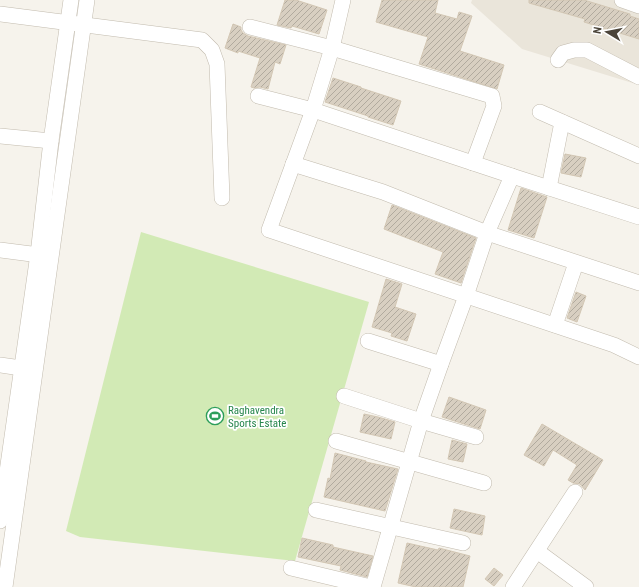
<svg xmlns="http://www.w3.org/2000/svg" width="639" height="587" font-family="'Roboto Condensed',sans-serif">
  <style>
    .residential { fill: #eae5da }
    .garden { fill: #d2eab5 }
    .building { fill: url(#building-hatch); stroke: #d3c7b4 }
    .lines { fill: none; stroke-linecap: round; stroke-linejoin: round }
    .street-casing { stroke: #c2bbae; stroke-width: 16 }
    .street { stroke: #fff; stroke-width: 15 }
    .labels { text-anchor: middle; stroke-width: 3.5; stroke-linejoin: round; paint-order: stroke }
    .leisure-label { font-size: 11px; fill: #27864d; stroke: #fff; text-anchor: start }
  </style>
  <defs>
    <pattern id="building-hatch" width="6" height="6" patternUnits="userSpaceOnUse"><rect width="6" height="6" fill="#d8cfc1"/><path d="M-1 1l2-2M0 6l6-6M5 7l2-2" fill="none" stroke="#b1aa9e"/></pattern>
  </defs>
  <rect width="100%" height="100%" fill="#f6f3ec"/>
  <polygon class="residential" points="472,0 639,0 639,85 522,49 471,3"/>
  <polygon class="garden" points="141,232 369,302 295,561 80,537 66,531"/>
  <g class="building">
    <polygon points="285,0 296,0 327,10 319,34 292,26 291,28 277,25"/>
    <polygon points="382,0 438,0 435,13 457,19 459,12 472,16 460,51 504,65 497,89 419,64 428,37 376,22"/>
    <polygon points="529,0 584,0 630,14 630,16 639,19 639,39 584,22 585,19 529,3"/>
    <polygon points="233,24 241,27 241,30 243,33 248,36 286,45 280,64 275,62 268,89 260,87 254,88 251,87 260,58 238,51 238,53 225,48"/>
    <polygon points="333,78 361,87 361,88 401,101 393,125 368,117 368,116 325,102"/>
    <polygon points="565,154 586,158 581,177 561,173"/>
    <polygon points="521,188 547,197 534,238 508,230"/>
    <polygon points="392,205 476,238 461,283 435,274 443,252 384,229"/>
    <polygon points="386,279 402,284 395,307 416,314 407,341 391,336 392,333 372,327"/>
    <polygon points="576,292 586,296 577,322 567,318"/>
    <polygon points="449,397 486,410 480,429 442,417"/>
    <polygon points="364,414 378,417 395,422 391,439 360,432"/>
    <polygon points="542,424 603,460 585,490 580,484 573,483 568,480 577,465 553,450 544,466 524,455"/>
    <polygon points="452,440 467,444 463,462 448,459"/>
    <polygon points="335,453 366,461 366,462 398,469 385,511 324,497 328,478 330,479"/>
    <polygon points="454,509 485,516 482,535 450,528"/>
    <polygon points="302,538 333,545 333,547 373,556 367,577 340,570 341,566 298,557"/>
    <polygon points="407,543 438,550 439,548 470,556 463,587 416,587 398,583"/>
    <polygon points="494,568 503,575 494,586 485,579"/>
  </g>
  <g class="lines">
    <defs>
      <g id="street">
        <polyline points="343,0 332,48 313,110 269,230 614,345 639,357"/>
        <polyline points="622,0 639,6"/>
        <polyline points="0,14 202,40 212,50 217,64 222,198"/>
        <polyline points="250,27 332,48 492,96 494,106 473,163"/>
        <polyline points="558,60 563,53 574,50 587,50 639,77"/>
        <polyline points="258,96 313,110 512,176 639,217"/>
        <polyline points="540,112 639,156"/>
        <polyline points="0,136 51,141"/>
        <polyline points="293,164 383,192 487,233 639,283"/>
        <polyline points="549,188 562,122"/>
        <polyline points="0,250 47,256"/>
        <polyline points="555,325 576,263"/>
        <polyline points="368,341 441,364"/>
        <polyline points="0,365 21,368"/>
        <polyline points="344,396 421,421 476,437"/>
        <polyline points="336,441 484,483"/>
        <polyline points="316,510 463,543"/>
        <polyline points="0,521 38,254 51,141 71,0"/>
        <polyline points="537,551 586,587"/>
        <polyline points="291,568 371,587"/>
        <polyline points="5,587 87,0"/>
        <polyline points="373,587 421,421 441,364 466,296 487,233 512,176"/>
        <polyline points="513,587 575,492"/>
      </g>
    </defs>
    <use href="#street" class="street-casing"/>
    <use href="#street" class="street"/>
  </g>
  <defs>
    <symbol id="stadium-ring" viewBox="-11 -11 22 22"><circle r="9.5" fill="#fff" stroke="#2e9e5b" stroke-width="1.5"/><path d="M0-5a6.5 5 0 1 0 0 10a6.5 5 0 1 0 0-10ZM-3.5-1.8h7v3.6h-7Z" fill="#2e9e5b"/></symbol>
  </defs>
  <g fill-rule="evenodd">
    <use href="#stadium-ring" x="205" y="406" width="20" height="20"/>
  </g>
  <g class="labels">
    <g class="leisure-label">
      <text x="228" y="414">Raghavendra<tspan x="228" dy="13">Sports Estate</tspan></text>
    </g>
  </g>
  <g transform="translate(607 32) rotate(280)" stroke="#ffffff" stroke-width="3" paint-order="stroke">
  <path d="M0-3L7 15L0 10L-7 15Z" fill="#4b4439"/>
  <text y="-6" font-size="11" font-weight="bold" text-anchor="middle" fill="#4b4439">N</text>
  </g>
</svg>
